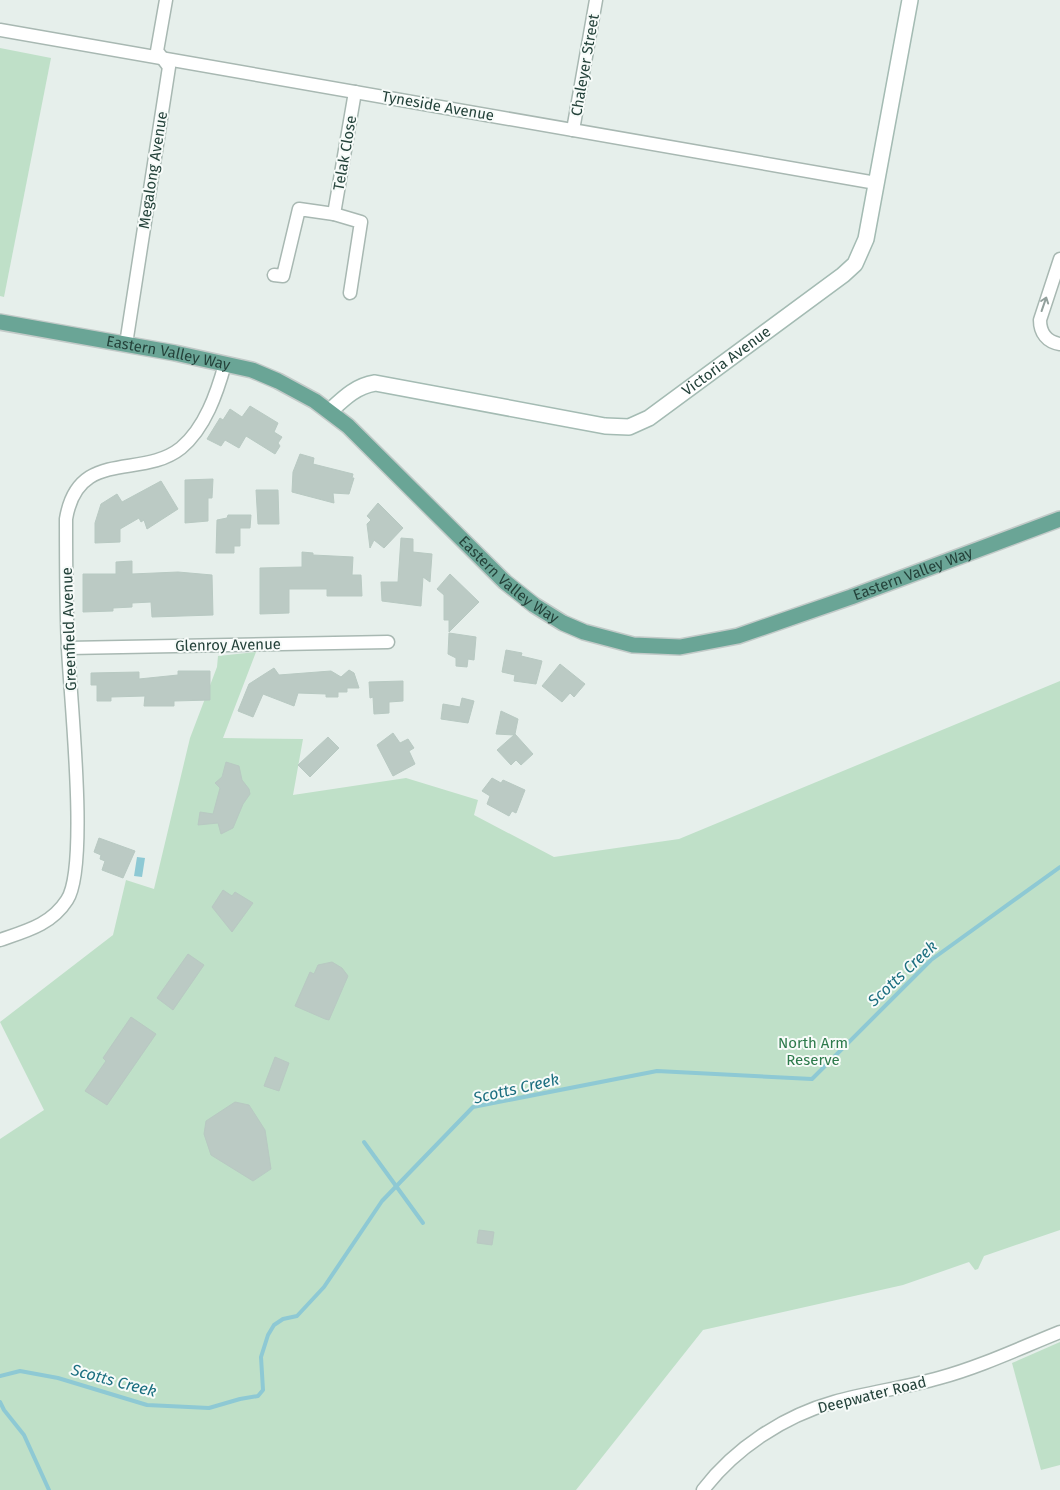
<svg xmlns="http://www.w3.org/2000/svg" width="1060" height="1490" font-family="'Fira Sans',sans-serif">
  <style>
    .green { fill: #bfe0c8 }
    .water { fill: #8ec9d4 }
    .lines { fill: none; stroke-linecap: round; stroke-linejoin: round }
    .stream { stroke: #8ec9d4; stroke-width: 4 }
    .building { fill: #bbcac4; stroke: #b8c9c2 }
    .street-casing { stroke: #a8b8b2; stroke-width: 15 }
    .secondary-casing { stroke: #a4bbb3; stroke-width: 18 }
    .primary-casing { stroke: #c2cac8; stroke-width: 18 }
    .street { stroke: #fff; stroke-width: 12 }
    .secondary { stroke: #fff; stroke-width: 15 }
    .primary { stroke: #6aa596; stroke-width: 15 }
    .oneway { stroke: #92a09c }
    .labels { text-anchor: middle; stroke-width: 4; stroke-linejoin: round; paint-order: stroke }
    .street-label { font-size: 15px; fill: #24423a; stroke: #f7fbf9 }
    .park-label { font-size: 15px; fill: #2d7a4b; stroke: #f7fbf9 }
    .water-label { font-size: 16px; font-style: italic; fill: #1c6f80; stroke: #f7fbf9 }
  </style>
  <rect width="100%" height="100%" fill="#e6efeb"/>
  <g class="green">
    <polygon points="0,48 51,58 4,297 0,296"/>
    <polygon points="256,652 223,738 303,739 293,795 406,778 478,800 474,815 554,857 679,839 1060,681 1060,1230 984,1256 978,1269 975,1270 969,1262 903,1285 703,1330 576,1490 0,1490 0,1139 44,1110 0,1022 113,935 126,880 154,889 190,738 217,667 218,656"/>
    <polygon points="1060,1342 1060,1465 1041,1470 1012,1363"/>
  </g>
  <polygon class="water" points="137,857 145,858 142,877 134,876"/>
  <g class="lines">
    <g class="stream">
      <polyline points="364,1142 423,1223"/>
      <polyline points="0,1376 20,1371 58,1378 147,1405 209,1408 240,1399 258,1396 263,1390 261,1357 268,1335 274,1325 283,1319 297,1316 324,1287 382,1201 473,1107 657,1071 812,1079 931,960 1060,867"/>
      <polyline points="0,1402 4,1410 24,1435 49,1490"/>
    </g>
  </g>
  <g class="building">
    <polygon points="250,406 278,423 274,432 282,437 278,443 280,446 275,454 246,436 239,448 225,440 221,446 207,439 220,418 223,420 230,409 242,417"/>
    <polygon points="300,454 314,458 313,464 353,474 352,478 354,478 349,494 333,493 334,503 292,492 293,472"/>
    <polygon points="213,479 212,498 208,498 208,521 185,523 185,480"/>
    <polygon points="161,481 178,509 147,529 144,520 141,522 139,518 120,529 120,542 95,543 95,523 101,504 117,494 122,502"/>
    <polygon points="256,490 278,490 279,524 258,524"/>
    <polygon points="378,503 403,528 384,548 374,540 370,548 367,524 371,520 367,516"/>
    <polygon points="228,515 251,515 250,528 240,528 240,546 234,546 234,553 216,553 217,520 227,518"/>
    <polygon points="401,538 413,539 413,552 432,554 430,582 423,577 421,606 382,601 381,582 398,582"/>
    <polygon points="302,552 313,553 313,555 353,557 352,575 361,575 362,596 327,596 327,589 289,589 289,613 260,614 260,568 302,567"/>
    <polygon points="132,561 132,574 178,572 212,575 213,615 152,617 151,602 132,603 132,607 113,608 113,611 83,612 83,574 116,574 116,562"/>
    <polygon points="450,574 479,602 449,632 449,620 444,620 444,595 437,589"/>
    <polygon points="449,633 476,637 474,660 468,659 467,667 456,666 456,658 448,654"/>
    <polygon points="506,650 522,653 521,656 542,661 536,684 514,681 515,675 502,672"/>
    <polygon points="560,664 585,684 574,697 570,693 562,702 542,686"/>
    <polygon points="274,668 279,675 331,671 341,677 349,670 354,673 359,688 347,688 347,692 338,692 338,697 326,697 326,694 298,693 294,706 263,694 253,717 238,711 249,684"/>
    <polygon points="178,671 210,671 210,700 174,701 174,706 144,706 145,696 111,697 111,701 97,701 97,685 91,685 91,673 139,672 139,679 178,675"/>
    <polygon points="403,681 403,701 389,702 389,713 374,714 373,697 370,698 369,682"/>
    <polygon points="462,698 474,701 468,723 441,719 443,704 460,707"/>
    <polygon points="501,711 518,719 515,734 533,754 521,765 516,760 511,765 497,750 514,735 496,734"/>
    <polygon points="393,733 400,743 408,739 414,748 409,751 415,764 393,776 377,745"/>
    <polygon points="328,737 339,748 310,777 298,765"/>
    <polygon points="226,762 239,766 242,780 249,789 250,794 243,804 233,828 221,834 218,823 198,825 200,812 213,814 220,788 215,783 222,777"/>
    <polygon points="492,778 501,783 503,780 525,790 516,813 512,811 509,816 487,804 490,796 482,791"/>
    <polygon points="99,838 135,851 123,878 102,870 105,861 100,859 101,855 94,852"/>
    <polygon points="223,890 232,896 235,892 253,903 232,932 212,907"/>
    <polygon points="188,954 204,965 173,1010 157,998"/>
    <polygon points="332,962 342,968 348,976 329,1020 325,1019 295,1006 310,972 314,974 318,965"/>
    <polygon points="131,1017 156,1034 107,1105 85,1091 106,1061 103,1058"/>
    <polygon points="275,1057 289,1063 279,1091 264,1086"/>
    <polygon points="235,1102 249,1105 265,1130 271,1169 253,1181 211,1155 204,1134 206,1121"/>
    <polygon points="479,1230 494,1232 492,1245 477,1243"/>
  </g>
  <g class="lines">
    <defs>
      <g id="street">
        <polyline points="0,30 876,183"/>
        <polyline points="573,130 596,0"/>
        <polyline points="334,214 361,222 350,293"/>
        <path d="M1060,259l-20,61c0,13 7,22 20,24"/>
        <polyline points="274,275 283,276 299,209 334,214 355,92"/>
        <polyline points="126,344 169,67 157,51 166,0"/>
        <polyline points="68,648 388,642"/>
        <path d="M0,940c26,-9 51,-15 67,-40 22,-33 3,-204 1,-252 -2,-43 -2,-86 -2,-129 12,-72 75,-39 115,-71 24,-20 36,-55 44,-84"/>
        <path d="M703,1490c32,-42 81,-74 131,-88 35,-10 70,-14 105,-24 41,-11 81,-30 121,-46"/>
      </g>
      <g id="secondary">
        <path id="s1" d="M330,411c14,-13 26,-25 45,-28l230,43 24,1 20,-9 194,-143 12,-11 11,-25 44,-239"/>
      </g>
      <g id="primary">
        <path id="s2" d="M0,322l175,31 77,17 26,11 37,20 33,25 157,156 29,23 29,18 21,9 49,13 47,2 58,-11 113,-39 209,-78"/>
      </g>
    </defs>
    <use href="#street" class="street-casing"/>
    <use href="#secondary" class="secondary-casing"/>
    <use href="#primary" class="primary-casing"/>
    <use href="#street" class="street"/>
    <use href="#secondary" class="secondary"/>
    <use href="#primary" class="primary"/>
  </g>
  <defs><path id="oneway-shaft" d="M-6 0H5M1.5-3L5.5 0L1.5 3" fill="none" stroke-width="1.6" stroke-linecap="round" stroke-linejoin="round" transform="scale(1.25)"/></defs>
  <use class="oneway" href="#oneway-shaft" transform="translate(1044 304) rotate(-71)"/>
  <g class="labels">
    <g class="street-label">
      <text transform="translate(585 65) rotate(-80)" y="5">Chaleyer Street</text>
      <text transform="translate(438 106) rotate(10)" y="5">Tyneside Avenue</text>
      <text transform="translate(345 153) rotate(-80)" y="5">Telak Close</text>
      <text transform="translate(153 170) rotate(-81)" y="5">Megalong Avenue</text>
      <text dy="5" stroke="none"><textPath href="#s2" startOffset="171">Eastern Valley Way</textPath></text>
      <text dy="5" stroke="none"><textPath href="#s1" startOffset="430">Victoria Avenue</textPath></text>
      <text dy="5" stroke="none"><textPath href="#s2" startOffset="1026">Eastern Valley Way</textPath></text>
      <text dy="5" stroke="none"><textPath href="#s2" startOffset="591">Eastern Valley Way</textPath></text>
      <text transform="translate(69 629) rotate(-92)" y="5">Greenfield Avenue</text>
      <text transform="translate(228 645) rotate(-1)" y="5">Glenroy Avenue</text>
      <text transform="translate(872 1395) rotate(-14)" y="5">Deepwater Road</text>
    </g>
    <g class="park-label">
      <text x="813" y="1048">North Arm<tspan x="813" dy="17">Reserve</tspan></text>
    </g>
    <g class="water-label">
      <text transform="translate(902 973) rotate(-43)" y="6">Scotts Creek</text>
      <text transform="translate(516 1088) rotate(-13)" y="6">Scotts Creek</text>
      <text transform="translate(114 1380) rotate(15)" y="6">Scotts Creek</text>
    </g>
  </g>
</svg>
